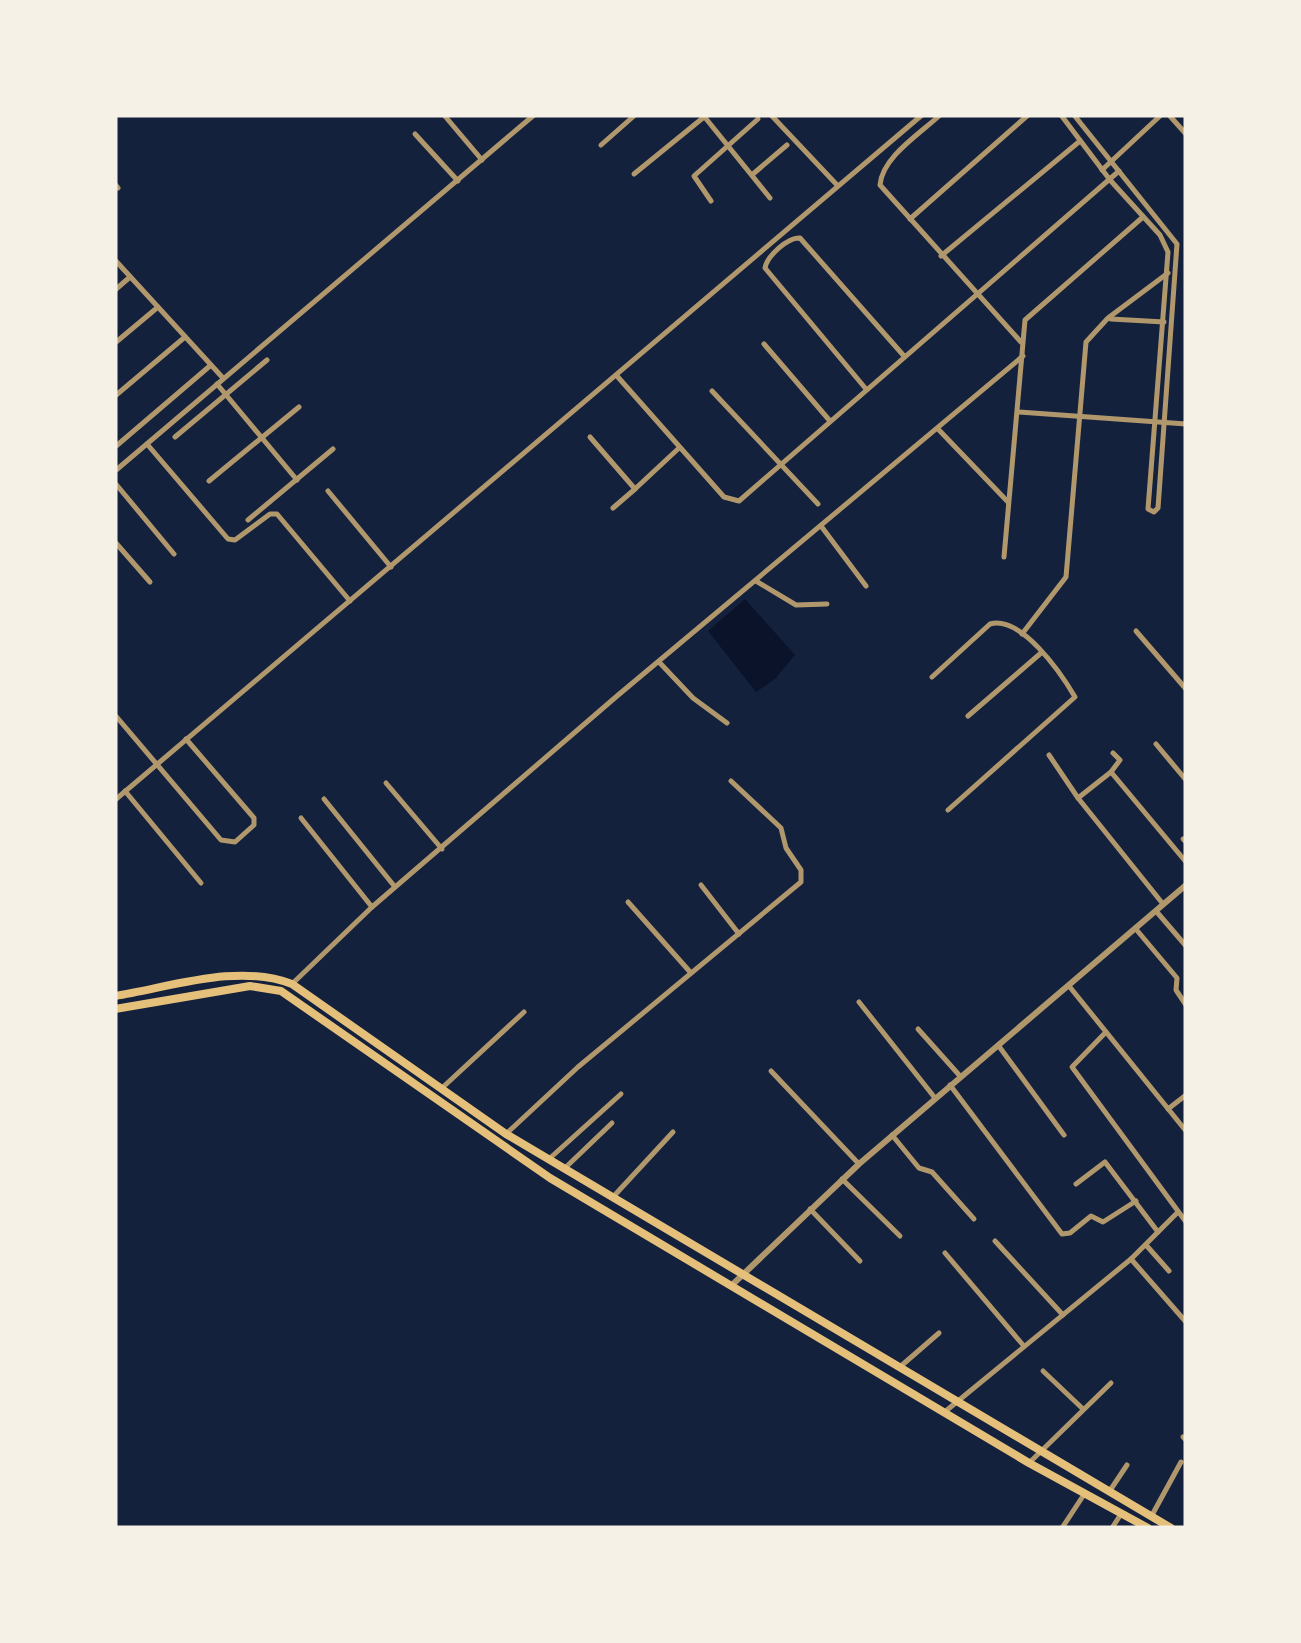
<svg xmlns="http://www.w3.org/2000/svg" width="1301" height="1643" font-family="Poppins,sans-serif">
  <style>
    .water { fill: #0b132b }
    .lines { fill: none; stroke-linecap: round; stroke-linejoin: round }
    .minor { stroke: #b1986c; stroke-width: 5 }
    .tertiary { stroke: #b1986c; stroke-width: 6 }
    .primary { stroke: #e5c07b; stroke-width: 8 }
  </style>
  <rect width="100%" height="100%" fill="#14213d"/>
  <polygon class="water" points="745,599 795,655 775,679 756,692 708,631"/>
  <g class="lines">
    <g class="minor">
      <polyline points="444,115 482,160"/>
      <polyline points="703,115 770,198"/>
      <polyline points="771,115 838,186"/>
      <path d="M940,115c-19,18 -58,42 -60,70l141,157"/>
      <polyline points="1061,115 1110,180 1160,235 1168,252 1148,509 1154,512 1158,508 1177,244 1074,115"/>
      <polyline points="1169,115 1186,134"/>
      <polyline points="415,134 458,181"/>
      <polyline points="601,145 635,115"/>
      <polyline points="1102,170 1161,115"/>
      <polyline points="634,174 704,117"/>
      <polyline points="753,174 787,145"/>
      <polyline points="115,184 118,188"/>
      <polyline points="711,201 694,176 758,119"/>
      <polyline points="910,219 1028,115"/>
      <polyline points="941,256 1080,141"/>
      <polyline points="115,260 223,378"/>
      <polyline points="115,290 130,277"/>
      <polyline points="1111,319 1164,322"/>
      <polyline points="115,343 158,307"/>
      <polyline points="764,344 830,421"/>
      <polyline points="617,376 724,497 739,501 1119,171"/>
      <polyline points="217,384 297,480"/>
      <path d="M866,389l-101,-121c2,-12 23,-31 35,-30l104,118"/>
      <polyline points="712,391 818,504"/>
      <polyline points="115,396 185,337"/>
      <polyline points="1019,412 1186,424"/>
      <polyline points="938,429 1008,502"/>
      <polyline points="175,437 267,360"/>
      <polyline points="590,437 635,489 679,448"/>
      <polyline points="147,444 228,539 235,540 270,514 277,514 350,601"/>
      <polyline points="115,447 211,365"/>
      <polyline points="115,471 534,115"/>
      <polyline points="209,481 299,407"/>
      <polyline points="115,483 174,554"/>
      <polyline points="328,491 391,567"/>
      <polyline points="613,508 635,489"/>
      <polyline points="248,520 333,449"/>
      <polyline points="821,526 866,586"/>
      <polyline points="115,542 150,582"/>
      <polyline points="1004,557 1025,320 1143,217"/>
      <polyline points="756,581 796,605 827,604"/>
      <polyline points="1136,631 1186,689"/>
      <polyline points="1022,634 1066,577 1086,342 1108,318 1168,273"/>
      <polyline points="659,662 693,698 727,723"/>
      <path d="M932,677l58,-53c31,-9 71,49 85,73l-127,113"/>
      <polyline points="115,715 221,840 235,842 254,825 254,818 186,739"/>
      <polyline points="968,716 1041,653"/>
      <polyline points="1156,744 1186,780"/>
      <polyline points="1049,755 1078,798 1111,772 1186,862"/>
      <polyline points="1111,772 1120,760 1113,753"/>
      <polyline points="386,783 442,849"/>
      <polyline points="125,791 201,883"/>
      <polyline points="1078,798 1163,904"/>
      <polyline points="324,799 395,887"/>
      <polyline points="115,800 922,115"/>
      <polyline points="301,818 372,907"/>
      <polyline points="1183,839 1186,842"/>
      <polyline points="701,885 739,934"/>
      <polyline points="628,902 691,973"/>
      <polyline points="1156,911 1186,946"/>
      <polyline points="1135,928 1177,978 1176,990 1186,1005"/>
      <polyline points="292,984 372,907 617,696 1023,356"/>
      <polyline points="1069,986 1186,1131"/>
      <polyline points="859,1002 935,1098"/>
      <polyline points="918,1029 960,1076"/>
      <polyline points="1106,1032 1072,1067 1186,1222"/>
      <polyline points="998,1045 1064,1135"/>
      <polyline points="771,1071 859,1164"/>
      <polyline points="950,1085 1062,1234 1070,1233 1091,1216 1103,1222 1136,1201"/>
      <polyline points="442,1088 524,1012"/>
      <polyline points="1168,1109 1186,1095"/>
      <polyline points="506,1134 578,1067 801,882 801,870 786,848 781,828 731,781"/>
      <polyline points="892,1135 919,1168 932,1172 974,1219"/>
      <polyline points="549,1159 621,1094"/>
      <polyline points="565,1168 612,1123"/>
      <polyline points="842,1179 900,1236"/>
      <polyline points="1076,1184 1105,1162 1158,1232"/>
      <polyline points="613,1197 673,1132"/>
      <polyline points="810,1209 860,1261"/>
      <polyline points="995,1241 1063,1315"/>
      <polyline points="1146,1245 1169,1271"/>
      <polyline points="945,1253 1023,1345"/>
      <polyline points="1131,1259 1186,1322"/>
      <polyline points="901,1366 939,1333"/>
      <polyline points="1043,1371 1083,1409"/>
      <polyline points="947,1410 1131,1259 1178,1212"/>
      <polyline points="1183,1437 1186,1440"/>
      <polyline points="1029,1463 1111,1383"/>
      <polyline points="1109,1492 1127,1465"/>
      <polyline points="1151,1517 1181,1462"/>
      <polyline points="1062,1528 1085,1493"/>
      <polyline points="1112,1528 1121,1514"/>
    </g>
    <polyline class="tertiary" points="732,1285 859,1164 1186,885"/>
    <g class="primary">
      <path d="M115,996c56,-9 123,-33 177,-12l214,150 665,394"/>
      <polyline points="115,1009 250,986 281,991 550,1178 1029,1463 1148,1528"/>
    </g>
  </g>
  <rect width="1301" height="1643" fill="none" stroke="#f6f1e7" stroke-width="235"/>
</svg>
